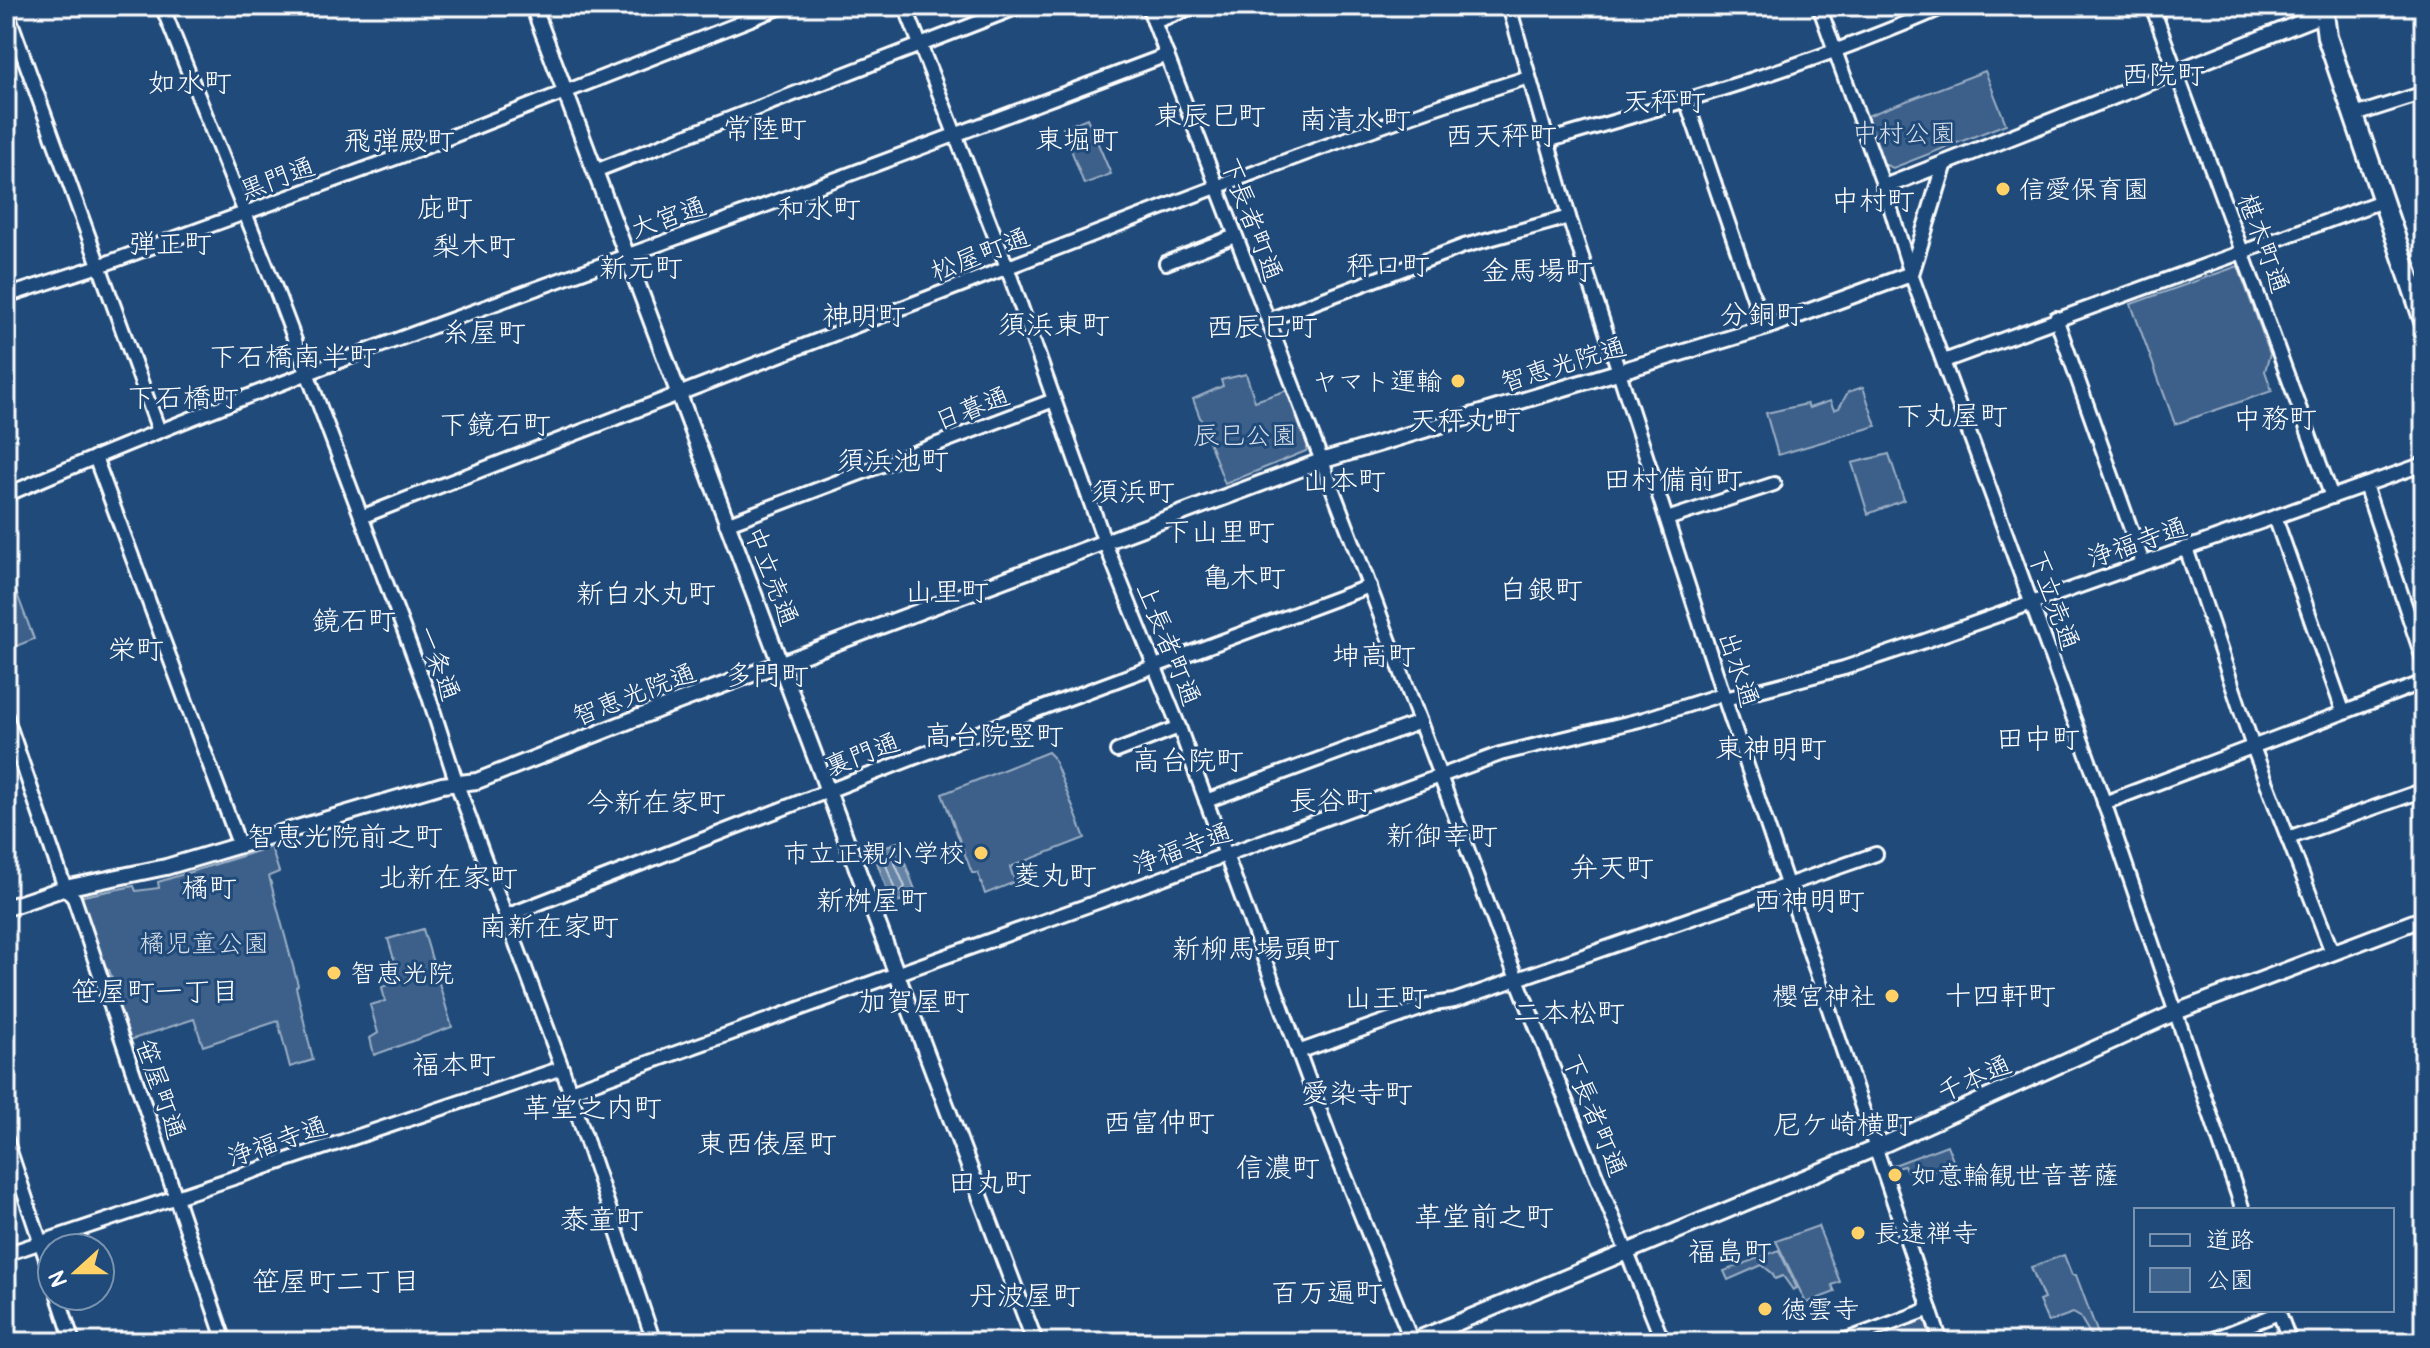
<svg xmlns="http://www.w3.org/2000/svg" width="2430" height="1348" font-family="Pangolin,'Klee One',sans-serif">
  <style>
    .green { fill: #3c618b; stroke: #9eb0c5; stroke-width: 2 }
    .water { fill: #6583a4; stroke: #a3b5c8; stroke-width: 2 }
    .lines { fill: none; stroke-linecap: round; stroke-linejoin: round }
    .shore { stroke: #c1cddb; stroke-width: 2 }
    .minor-casing { stroke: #fff; stroke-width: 18 }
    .tertiary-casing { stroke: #fff; stroke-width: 20 }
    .primary-casing { stroke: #fff; stroke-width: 24 }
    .minor { stroke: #1f4a7a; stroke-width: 12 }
    .tertiary { stroke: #1f4a7a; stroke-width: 14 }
    .primary { stroke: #1f4a7a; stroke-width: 18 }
    .poi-dot { fill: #ffd166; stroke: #1f4a7a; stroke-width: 3 }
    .labels { text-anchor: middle; stroke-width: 6; stroke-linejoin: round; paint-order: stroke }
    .park-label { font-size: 26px; fill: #d8dfe8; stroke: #1f4a7a }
    .street-label { font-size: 26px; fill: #fff; stroke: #1f4a7a }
    .poi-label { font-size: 26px; fill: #fff; stroke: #1f4a7a; text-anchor: start }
    .neighbourhood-label { font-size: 28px; fill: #fff; stroke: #1f4a7a }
  </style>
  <rect width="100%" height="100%" fill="#1f4a7a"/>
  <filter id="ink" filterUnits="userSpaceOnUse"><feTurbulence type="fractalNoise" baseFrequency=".0125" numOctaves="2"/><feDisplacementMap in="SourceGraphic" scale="16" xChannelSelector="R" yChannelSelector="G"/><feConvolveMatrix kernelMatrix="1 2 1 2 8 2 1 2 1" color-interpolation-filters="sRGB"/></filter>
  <g filter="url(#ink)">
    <g class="green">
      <polygon points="1985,71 2006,124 1893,168 1881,163 1864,117"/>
      <polygon points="1087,118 1111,174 1084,184 1063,128"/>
      <polygon points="2238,266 2270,354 2265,371 2272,391 2175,424 2131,304"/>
      <polygon points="1246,374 1255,401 1288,390 1309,444 1306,451 1225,484 1193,399 1223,386 1221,380"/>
      <polygon points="1863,387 1876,426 1778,455 1766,413 1807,404 1809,408 1830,401 1834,410 1839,408 1848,392"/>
      <polygon points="1889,454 1904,500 1868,514 1852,463"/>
      <polygon points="11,578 34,639 9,649 6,640 6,580"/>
      <polygon points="1048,752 1053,757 1085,838 1010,867 1015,882 985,894 978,873 972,873 942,794"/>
      <polygon points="271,847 279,872 269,876 298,985 296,987 313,1060 290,1067 278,1021 203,1046 194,1019 127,1041 114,1000 119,997 109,970 103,972 80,901 83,896 134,886 136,891 159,888 158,882"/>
      <polygon points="423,929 452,1027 374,1055 370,1038 378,1033 370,1005 385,1001 382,987 400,980 388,939"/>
      <polygon points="1947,1145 1954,1163 1926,1174 1924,1170 1907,1171 1904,1166 1888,1171 1886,1168"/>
      <polygon points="1818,1226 1840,1282 1832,1285 1835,1292 1806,1303 1776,1241"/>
      <polygon points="1779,1250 1797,1288 1793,1290 1783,1276 1775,1279 1772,1273 1762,1265 1728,1280 1724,1271"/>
      <polygon points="2064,1255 2072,1275 2076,1275 2101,1342 2095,1342 2080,1317 2073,1313 2048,1322 2039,1301 2044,1299 2031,1267"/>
      <polygon points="1926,1318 1934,1340 1927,1342 1866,1342 1865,1340"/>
    </g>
    <polygon class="water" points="897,842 917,895 892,904 873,851"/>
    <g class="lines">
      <polygon class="shore" points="891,854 905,887 900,892 895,890 884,859 886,855"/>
      <defs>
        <g id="minor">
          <polyline points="162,6 276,290 428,694 457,784 562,1068 654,1342"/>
          <polyline points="905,6 1007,267 1105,543 1179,727 1330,1138 1412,1342"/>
          <polyline points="1148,6 1357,553 1499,934 1663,1342"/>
          <polyline points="1509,6 1569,217 1723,694 1941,1342"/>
          <polyline points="1819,6 1884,187 1911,274 2102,796 2243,1210"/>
          <polyline points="2152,6 2332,497"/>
          <polyline points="6,8 159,431"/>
          <polyline points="1154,22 1197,6"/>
          <polyline points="1686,100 1764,328"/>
          <polyline points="2352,116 2424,93"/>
          <path d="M1547,141c135,-39 271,-78 399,-135"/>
          <polyline points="595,171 1021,6"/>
          <polyline points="1166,263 1235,236"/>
          <polyline points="6,296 99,266 412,152 784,6"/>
          <polyline points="2056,318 2143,563"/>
          <polyline points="1268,320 1464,246 1569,217"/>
          <polyline points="1944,361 2382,201"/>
          <polyline points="95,457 239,844"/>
          <polyline points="2365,485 2424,662"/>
          <path d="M6,495c223,-96 453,-179 681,-261 161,-58 320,-119 480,-179"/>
          <path d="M361,517c218,-86 437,-170 655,-253 170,-65 339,-133 513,-187"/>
          <polyline points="2275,517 2343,711"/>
          <polyline points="1667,519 1774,484"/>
          <polyline points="726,524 1054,400"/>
          <polyline points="2186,548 2253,747 2332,952"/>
          <polyline points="1725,699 1844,668 1922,642 2424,464"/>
          <polyline points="6,716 65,888 74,898 225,1342"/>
          <polyline points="1117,751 1179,727"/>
          <polyline points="1206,801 1420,722"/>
          <polyline points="2104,803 2424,682"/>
          <polyline points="2288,838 2424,790"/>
          <polyline points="506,916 1037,710 1370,586"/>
          <polyline points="1298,1052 1434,1004 1454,1001 1876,854"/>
          <polyline points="570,1091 1111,897 1500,754 1644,719 1723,694"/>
          <polyline points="6,1139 52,1277"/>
          <polyline points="6,1254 562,1068"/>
          <polyline points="58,1296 73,1342"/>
          <polyline points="2278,1310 2290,1342"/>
          <polyline points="1841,1342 1930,1309"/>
          <polyline points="2206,1342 2279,1313"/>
        </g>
        <g id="tertiary">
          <polyline points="533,6 1035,1342"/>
          <polyline points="1884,187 1945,163"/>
          <polyline points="6,908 65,888 166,867 442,785 477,781 667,706 1321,461 1764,328 1900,278 1911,274 1945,163 2323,14"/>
          <polyline points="1411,1342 1876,1148 2176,1012 2424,918"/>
        </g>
        <polyline id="primary" points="2323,6 2327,37 2424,321"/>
      </defs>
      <use href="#minor" class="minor-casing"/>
      <use href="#tertiary" class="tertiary-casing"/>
      <use href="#primary" class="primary-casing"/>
      <use href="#minor" class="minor"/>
      <use href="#tertiary" class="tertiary"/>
      <use href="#primary" class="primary"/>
    </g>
  </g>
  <g class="poi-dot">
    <circle cx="2003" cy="189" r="8"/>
    <circle cx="1458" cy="381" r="8"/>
    <circle cx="981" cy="853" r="8"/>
    <circle cx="334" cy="973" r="8"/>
    <circle cx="1892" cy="996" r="8"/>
    <circle cx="1895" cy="1175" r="8"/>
    <circle cx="1858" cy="1233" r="8"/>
    <circle cx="1765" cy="1309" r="8"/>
  </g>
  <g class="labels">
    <g class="park-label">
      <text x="1904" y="142">中村公園</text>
      <text x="1245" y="444">辰巳公園</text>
      <text x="204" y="952">橘児童公園</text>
    </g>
    <g class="street-label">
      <text transform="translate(277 178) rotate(-20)" y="9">黒門通</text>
      <text transform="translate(668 217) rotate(-19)" y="9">大宮通</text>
      <text transform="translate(1252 219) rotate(69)" y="9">下長者町通</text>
      <text transform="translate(2264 243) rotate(70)" y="9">椹木町通</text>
      <text transform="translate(980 254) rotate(-21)" y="9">松屋町通</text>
      <text transform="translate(1563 364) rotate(-17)" y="9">智恵光院通</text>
      <text transform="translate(972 408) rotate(-21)" y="9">日暮通</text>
      <text transform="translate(2137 542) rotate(-19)" y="9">浄福寺通</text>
      <text transform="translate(772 576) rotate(69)" y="9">中立売通</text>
      <text transform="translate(2054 600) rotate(70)" y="9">下立売通</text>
      <text transform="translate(1169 644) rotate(68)" y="9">上長者町通</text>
      <text transform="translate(439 663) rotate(70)" y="9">一条通</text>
      <text transform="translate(1739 669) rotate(72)" y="9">出水通</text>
      <text transform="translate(634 694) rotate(-21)" y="9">智恵光院通</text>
      <text transform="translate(862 754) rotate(-21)" y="9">裏門通</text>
      <text transform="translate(1182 848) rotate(-20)" y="9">浄福寺通</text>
      <text transform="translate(1974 1078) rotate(-24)" y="9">千本通</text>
      <text transform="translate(161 1089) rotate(71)" y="9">笹屋町通</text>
      <text transform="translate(1595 1115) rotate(68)" y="9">下長者町通</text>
      <text transform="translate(277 1141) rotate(-19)" y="9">浄福寺通</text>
    </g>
    <g class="poi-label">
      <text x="2019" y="198">信愛保育園</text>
      <text x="1442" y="390" text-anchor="end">ヤマト運輸</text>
      <text x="965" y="862" text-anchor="end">市立正親小学校</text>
      <text x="350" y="982">智恵光院</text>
      <text x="1876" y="1005" text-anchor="end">櫻宮神社</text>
      <text x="1911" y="1184">如意輪観世音菩薩</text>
      <text x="1874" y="1242">長遠禅寺</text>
      <text x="1781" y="1318">徳雲寺</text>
    </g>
    <g class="neighbourhood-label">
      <text x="2163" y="84">西院町</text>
      <text x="190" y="92">如水町</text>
      <text x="1664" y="111">天秤町</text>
      <text x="1210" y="125">東辰巳町</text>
      <text x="1355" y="129">南清水町</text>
      <text x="765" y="138">常陸町</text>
      <text x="1501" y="145">西天秤町</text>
      <text x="1077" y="149">東堀町</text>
      <text x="399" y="150">飛弾殿町</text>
      <text x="1873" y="210">中村町</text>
      <text x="445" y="217">庇町</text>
      <text x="819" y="218">和水町</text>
      <text x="170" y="253">弾正町</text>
      <text x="474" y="256">梨木町</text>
      <text x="1388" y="275">秤口町</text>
      <text x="641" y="277">新元町</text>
      <text x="1537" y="280">金馬場町</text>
      <text x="1762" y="324">分銅町</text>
      <text x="864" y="325">神明町</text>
      <text x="1054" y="334">須浜東町</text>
      <text x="1262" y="336">西辰巳町</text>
      <text x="484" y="342">糸屋町</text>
      <text x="293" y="366">下石橋南半町</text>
      <text x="183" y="407">下石橋町</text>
      <text x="1952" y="425">下丸屋町</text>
      <text x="2275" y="428">中務町</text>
      <text x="1465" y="430">天秤丸町</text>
      <text x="495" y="434">下鏡石町</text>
      <text x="893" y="470">須浜池町</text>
      <text x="1673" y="489">田村備前町</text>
      <text x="1344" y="490">山本町</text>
      <text x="1133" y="501">須浜町</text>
      <text x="1219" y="541">下山里町</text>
      <text x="1244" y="587">亀木町</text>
      <text x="1541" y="599">白銀町</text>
      <text x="947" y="601">山里町</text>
      <text x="646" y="603">新白水丸町</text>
      <text x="354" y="630">鏡石町</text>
      <text x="136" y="659">栄町</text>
      <text x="1374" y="665">坤高町</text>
      <text x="767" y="685">多門町</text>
      <text x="994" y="745">高台院竪町</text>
      <text x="2038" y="748">田中町</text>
      <text x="1771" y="758">東神明町</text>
      <text x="1188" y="770">高台院町</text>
      <text x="1331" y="810">長谷町</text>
      <text x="656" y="812">今新在家町</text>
      <text x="1442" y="845">新御幸町</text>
      <text x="345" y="846">智恵光院前之町</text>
      <text x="1612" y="877">弁天町</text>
      <text x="1055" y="885">菱丸町</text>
      <text x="448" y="887">北新在家町</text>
      <text x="209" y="897">橘町</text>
      <text x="872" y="910">新桝屋町</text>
      <text x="1809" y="910">西神明町</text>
      <text x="549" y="936">南新在家町</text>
      <text x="1256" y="958">新柳馬場頭町</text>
      <text x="155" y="1001">笹屋町一丁目</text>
      <text x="2000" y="1005">十四軒町</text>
      <text x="1386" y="1007">山王町</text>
      <text x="914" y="1011">加賀屋町</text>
      <text x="1569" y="1022">二本松町</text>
      <text x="454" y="1074">福本町</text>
      <text x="1357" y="1103">愛染寺町</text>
      <text x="592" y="1117">革堂之内町</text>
      <text x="1159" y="1132">西富仲町</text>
      <text x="1843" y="1134">尼ケ崎横町</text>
      <text x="767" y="1153">東西俵屋町</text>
      <text x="1278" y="1177">信濃町</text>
      <text x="990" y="1192">田丸町</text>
      <text x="1484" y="1226">革堂前之町</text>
      <text x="602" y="1229">泰童町</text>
      <text x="1730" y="1261">福島町</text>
      <text x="336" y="1291">笹屋町二丁目</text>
      <text x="1327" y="1302">百万遍町</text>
      <text x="1025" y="1305">丹波屋町</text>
    </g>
  </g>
  <rect width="2430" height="1348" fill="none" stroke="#1f4a7a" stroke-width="32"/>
  <rect x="16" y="16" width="2398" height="1316" fill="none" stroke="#fff" stroke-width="3" filter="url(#ink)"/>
  <rect x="2134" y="1208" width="260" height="104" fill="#1f4a7a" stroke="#7992af" stroke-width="2"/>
  <rect x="2150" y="1234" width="40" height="12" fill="#1f4a7a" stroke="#7992af" stroke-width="2"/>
  <text x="2206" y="1248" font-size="24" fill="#ffffff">道路</text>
  <rect x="2150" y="1268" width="40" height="24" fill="#3c618b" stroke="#7992af" stroke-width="2"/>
  <text x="2206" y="1288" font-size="24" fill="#ffffff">公園</text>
  <g transform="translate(76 1272) rotate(249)"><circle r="38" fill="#1f4a7a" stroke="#7992af" stroke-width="2"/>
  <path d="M0-6L14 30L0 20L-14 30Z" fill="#ffd166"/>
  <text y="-12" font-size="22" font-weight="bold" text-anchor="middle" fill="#ffffff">N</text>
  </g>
</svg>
